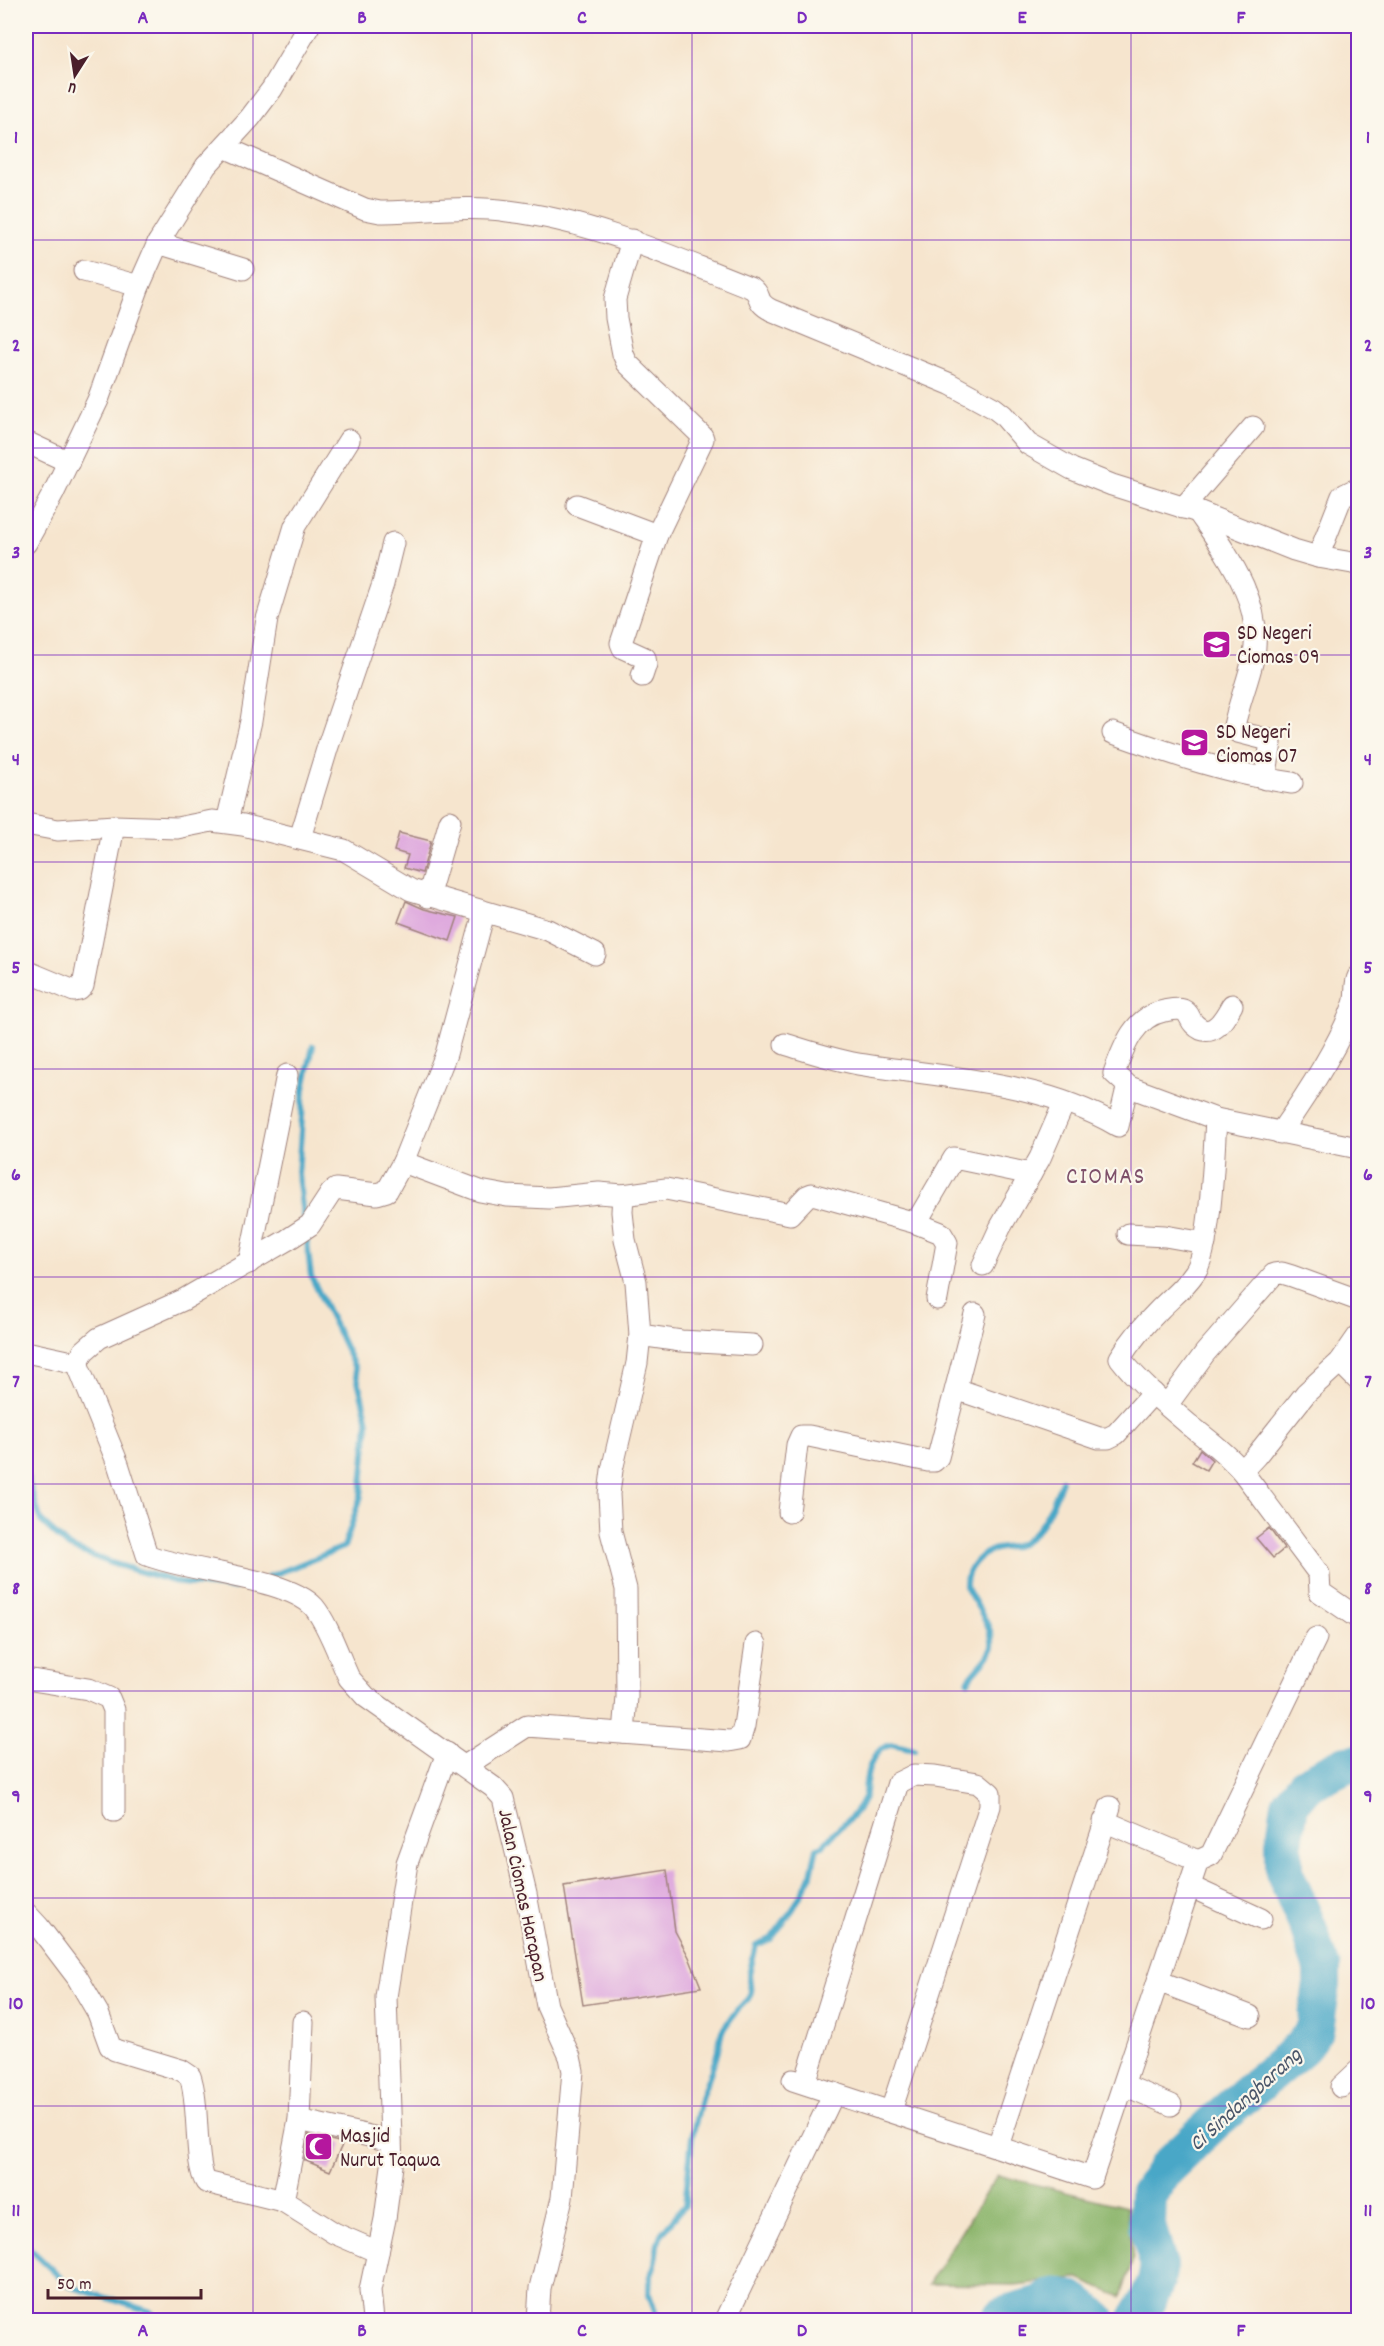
<svg xmlns="http://www.w3.org/2000/svg" width="1384" height="2346" font-family="Dekko,sans-serif">
  <style>
    .forest { fill: #8cb56c; stroke: #6b6a4c; stroke-width: 1.5 }
    .lines { fill: none; stroke-linecap: round; stroke-linejoin: round }
    .stream { stroke: #48a7c7; stroke-width: 6 }
    .river { stroke: #48a7c7; stroke-width: 38 }
    .building { fill: #dfaade }
    .minor-casing { stroke: #a0827c; stroke-width: 23 }
    .minor { stroke: #fff; stroke-width: 21 }
    .grid { fill: none; stroke: #7b2cbf; stroke-width: 1.5; stroke-opacity: 0.55 }
    .labels { text-anchor: middle; stroke-width: 4.5; stroke-linejoin: round; paint-order: stroke }
    .poi-label { font-size: 21px; fill: #4a1f2b; stroke: #fbf7ec; text-anchor: start }
    .street-label { font-size: 21px; fill: #4a1f2b; stroke: #fbf7ec }
    .water-label { font-size: 22px; font-style: italic; fill: #495569; stroke: #fbf7ec }
    .quarter-label { font-size: 24px; letter-spacing: 1.5px; fill: #7e506a; stroke: #fbf7ec }
    .neatline { fill: none; stroke: #7b2cbf; stroke-width: 2 }
    .grid-label { font-size: 20px; text-anchor: middle; font-weight: bold; fill: #7b2cbf }
  </style>
  <rect width="100%" height="100%" fill="#fbf7ec"/>
  <filter id="ink" filterUnits="userSpaceOnUse"><feTurbulence type="fractalNoise" baseFrequency=".0167" numOctaves="2"/><feDisplacementMap in="SourceGraphic" scale="12" xChannelSelector="R" yChannelSelector="G"/><feConvolveMatrix kernelMatrix="1 2 1 2 8 2 1 2 1" color-interpolation-filters="sRGB"/></filter>
  <filter id="wash" filterUnits="userSpaceOnUse"><feTurbulence type="fractalNoise" baseFrequency=".008" numOctaves="4" result="noise"/><feDisplacementMap in="SourceGraphic" scale="24" xChannelSelector="R" yChannelSelector="G"/><feGaussianBlur stdDeviation="1.35" result="paint"/><feColorMatrix in="noise" values="0 0 0 0 0 0 0 0 0 0 0 0 0 0 0 0 0 1.4 0 .05"/><feComposite in="paint" operator="in"/></filter>
  <g filter="url(#wash)">
    <rect width="100%" height="100%" fill="#f6e5ce"/>
    <polygon class="forest" points="997,2175 1127,2207 1133,2260 1121,2297 1076,2278 1015,2285 928,2284"/>
    <g class="lines">
      <g class="stream">
        <polyline points="304,1224 298,1174 304,1089 313,1046"/>
        <polyline points="26,1475 41,1521 69,1547 111,1563 180,1583 231,1588 244,1585"/>
        <polyline points="268,1577 344,1547 361,1496 368,1422 355,1368 311,1276 306,1234"/>
        <path d="M968,1681c5,-8 17,-19 21,-26 13,-20 -16,-52 -23,-69 -1,-17 13,-32 30,-37 8,-2 19,-1 27,-6 21,-15 30,-39 39,-62"/>
        <polyline points="26,2245 69,2286 152,2312 152,2320"/>
        <path d="M658,2320l-9,-26 1,-17 5,-13 2,-19 4,-11 24,-29 7,-68 10,-42 14,-37 6,-27 15,-21 11,-11 3,-7 -2,-17 7,-30 15,-6 22,-30 17,-31 7,-30 6,-2c10,-17 32,-27 40,-46 3,-5 2,-13 3,-18 2,-14 9,-35 25,-37 6,-1 16,3 23,5"/>
      </g>
      <g class="river">
        <path d="M1000,2320l1,-3c13,-6 26,-9 40,-13 5,-2 8,-5 12,-7 15,-4 35,15 45,23"/>
        <polyline points="1136,2320 1148,2301 1156,2282 1159,2266 1147,2226 1148,2195 1165,2169 1214,2122 1302,2047 1315,2029 1322,1984 1322,1969 1308,1927 1284,1871 1284,1844 1290,1804 1307,1784 1346,1764 1358,1763"/>
      </g>
    </g>
    <g id="blocks">
      <g class="building">
        <polygon points="399,833 431,841 422,873 404,868 408,855 394,851"/>
        <polygon points="406,901 424,909 458,917 450,941 398,922"/>
        <polygon points="1200,1449 1212,1460 1206,1470 1192,1462"/>
        <polygon points="1269,1528 1284,1549 1273,1558 1256,1538"/>
        <polygon points="667,1870 675,1931 689,1957 701,1987 583,2005 564,1886"/>
        <polygon points="309,2135 343,2143 330,2171 304,2160"/>
      </g>
    </g>
  </g>
  <g filter="url(#ink)">
    <use href="#blocks" fill-opacity="0" stroke="#a0827c" stroke-width="1.5"/>
    <g class="lines">
      <defs>
        <g id="minor">
          <path d="M224,147l141,62 15,3c42,0 86,-7 128,-1 85,10 165,46 244,77 11,8 2,13 19,22l179,74 44,24 9,7 25,29 44,25 40,16 86,27 96,38 24,7 40,7"/>
          <polyline points="632,240 615,299 616,318 623,354 627,363 702,436 703,439 657,535 621,643 623,648 645,658 646,664 642,676"/>
          <polyline points="158,243 243,269"/>
          <polyline points="84,271 139,286"/>
          <polyline points="26,442 69,462"/>
          <polyline points="577,505 657,535"/>
          <polyline points="1183,508 1253,427"/>
          <path d="M1198,512c28,41 68,93 55,147 -5,22 -14,44 -19,67l4,6 31,8 2,3 -6,36"/>
          <polyline points="26,543 53,494 98,400 139,286 158,243 206,166 250,118 272,89 309,26"/>
          <polyline points="1318,557 1342,496 1352,491 1358,492"/>
          <path d="M1113,733c58,21 117,41 179,50"/>
          <polyline points="227,822 251,721 267,619 295,526 349,440"/>
          <polyline points="26,824 58,830 114,826 177,828 212,821 243,825 344,850 411,890 548,930 595,954"/>
          <polyline points="300,838 328,746 383,584 393,543"/>
          <polyline points="428,897 450,821"/>
          <polyline points="26,971 74,991 79,990 83,986 114,826"/>
          <path d="M785,1044c26,8 52,17 80,21 84,13 178,17 253,61l9,-38 -1,-4 -12,-11c10,-27 20,-56 50,-62 6,-1 13,-3 19,-1 7,3 6,9 11,14 18,18 31,-6 38,-19"/>
          <path d="M1127,1086l89,33c-2,31 -5,131 -21,153 -10,15 -23,25 -35,37 -15,15 -29,31 -40,49 20,26 47,48 72,69 18,14 35,27 50,44l14,-15 50,-63 34,-31 18,-26"/>
          <polyline points="1216,1119 1358,1148"/>
          <path d="M1280,1133c26,-37 59,-87 74,-129 3,-9 0,-19 4,-27"/>
          <polyline points="403,1162 480,1191 507,1196 549,1198 599,1193 623,1195 666,1189 790,1214 807,1196 812,1194 916,1223 941,1233 947,1243 937,1299"/>
          <polyline points="623,1195 622,1212 625,1240 636,1282 640,1335 637,1363 612,1470 609,1494 611,1532 626,1589 627,1697 624,1733"/>
          <polyline points="916,1223 954,1158 1031,1174"/>
          <polyline points="1128,1234 1165,1236 1205,1243"/>
          <polyline points="249,1263 287,1075"/>
          <polyline points="983,1265 1000,1228 1040,1158 1064,1103"/>
          <polyline points="640,1335 681,1341 752,1345"/>
          <path d="M26,1352l51,11 41,101 29,91c41,17 139,22 167,52 14,17 25,50 35,71l17,19 127,90 10,11 23,96 21,112 23,51 3,14 -11,127 -22,90 -2,32"/>
          <polyline points="1340,1362 1358,1380"/>
          <polyline points="77,1363 84,1351 99,1338 183,1300 287,1240 310,1225 331,1193 336,1189 377,1194 387,1191 403,1162 446,1054 484,913"/>
          <polyline points="956,1389 1099,1438 1108,1438 1116,1434 1153,1393"/>
          <polyline points="1167,1405 1205,1353 1274,1274 1282,1273 1292,1276 1358,1300"/>
          <polyline points="1242,1471 1319,1574 1320,1592 1358,1618"/>
          <polyline points="789,1512 797,1445 801,1436 809,1436 928,1461 934,1461 938,1457 975,1314"/>
          <polyline points="26,1679 88,1689 109,1698 114,1710 114,1811"/>
          <polyline points="465,1766 527,1726 729,1741 740,1739 744,1726 756,1644"/>
          <polyline points="1104,1821 1198,1861"/>
          <polyline points="1189,1886 1261,1919"/>
          <path d="M26,1913l13,14 38,50 21,36 12,33 5,4 66,20 9,6c10,27 4,89 16,106l77,19 51,32 44,19"/>
          <polyline points="1158,1981 1250,2016"/>
          <polyline points="793,2080 1092,2178 1198,1861 1211,1855 1316,1638"/>
          <polyline points="805,2083 898,1783 914,1775 935,1776 978,1783 990,1793 990,1806 891,2111"/>
          <polyline points="1124,2085 1171,2105"/>
          <polyline points="1341,2087 1358,2071"/>
          <polyline points="299,2120 391,2141"/>
          <polyline points="998,2146 1110,1807"/>
          <polyline points="283,2201 299,2120 303,2022"/>
          <polyline points="373,2320 370,2290 385,2219 392,2166 386,1997 407,1863 447,1753"/>
          <polyline points="725,2320 834,2093"/>
        </g>
      </defs>
      <use href="#minor" class="minor-casing"/>
      <use href="#minor" class="minor"/>
    </g>
  </g>
  <path class="grid" d="M253,26v2294M472,26v2294M692,26v2294M912,26v2294M1131,26v2294M26,240h1332M26,448h1332M26,655h1332M26,862h1332M26,1069h1332M26,1277h1332M26,1484h1332M26,1691h1332M26,1898h1332M26,2106h1332"/>
  <defs>
    <symbol id="school-square" viewBox="-11 -11 22 22"><rect x="-9" y="-9" width="18" height="18" rx="4" fill="#b5179e" stroke="#fbf7ec"/><path d="M0-5L7-2L0 1L-7-2ZM-4 1L0 2.5L4 1V4Q0 6-4 4Z" fill="#fff"/></symbol>
    <symbol id="mosque-square" viewBox="-11 -11 22 22"><rect x="-9" y="-9" width="18" height="18" rx="4" fill="#b5179e" stroke="#fbf7ec"/><path d="M3.5-4.9A6 6 0 1 0 3.5 4.9A5 5 0 1 1 3.5-4.9Z" fill="#fff"/></symbol>
  </defs>
  <g fill-rule="evenodd">
    <use href="#school-square" x="1200" y="628" width="33" height="33"/>
    <use href="#school-square" x="1178" y="726" width="33" height="33"/>
    <use href="#mosque-square" x="302" y="2130" width="33" height="33"/>
  </g>
  <g class="labels">
    <g class="poi-label">
      <text x="1237" y="639">SD Negeri<tspan x="1237" dy="24">Ciomas 09</tspan></text>
      <text x="1216" y="738">SD Negeri<tspan x="1216" dy="24">Ciomas 07</tspan></text>
      <text x="340" y="2142">Masjid<tspan x="340" dy="24">Nurut Taqwa</tspan></text>
    </g>
    <g class="street-label">
      <text transform="translate(524 1895) rotate(78)" y="7">Jalan Ciomas Harapan</text>
    </g>
    <g class="water-label">
      <text transform="translate(1244 2098) rotate(-42)" y="8">Ci Sindangbarang</text>
    </g>
    <g class="quarter-label">
      <text x="1106" y="1183">CIOMAS</text>
    </g>
  </g>
  <rect width="1384" height="2346" fill="none" stroke="#fbf7ec" stroke-width="66"/>
  <g transform="translate(75 75) rotate(192)" stroke="#fbf7ec" stroke-width="4.5" paint-order="stroke">
  <path d="M0-4.5L10 22L0 15L-10 22Z" fill="#4a1f2b"/>
  <text y="-9" font-size="16" font-weight="bold" text-anchor="middle" fill="#4a1f2b">U</text>
  </g>
  <path d="M48 2289v9h153v-9" fill="none" stroke="#4a1f2b" stroke-width="3"/>
  <text x="57" y="2289" font-size="18" fill="#4a1f2b" stroke="#fbf7ec" stroke-width="4.5" paint-order="stroke">50 m</text>
  <rect x="33" y="33" width="1318" height="2280" class="neatline"/>
  <g class="grid-label">
    <text x="143" y="23">A</text>
    <text x="362" y="23">B</text>
    <text x="582" y="23">C</text>
    <text x="802" y="23">D</text>
    <text x="1022" y="23">E</text>
    <text x="1241" y="23">F</text>
    <text x="16" y="143">1</text>
    <text x="1368" y="143">1</text>
    <text x="16" y="351">2</text>
    <text x="1368" y="351">2</text>
    <text x="16" y="558">3</text>
    <text x="1368" y="558">3</text>
    <text x="16" y="765">4</text>
    <text x="1368" y="765">4</text>
    <text x="16" y="973">5</text>
    <text x="1368" y="973">5</text>
    <text x="16" y="1180">6</text>
    <text x="1368" y="1180">6</text>
    <text x="16" y="1387">7</text>
    <text x="1368" y="1387">7</text>
    <text x="16" y="1594">8</text>
    <text x="1368" y="1594">8</text>
    <text x="16" y="1802">9</text>
    <text x="1368" y="1802">9</text>
    <text x="16" y="2009">10</text>
    <text x="1368" y="2009">10</text>
    <text x="16" y="2216">11</text>
    <text x="1368" y="2216">11</text>
    <text x="143" y="2336">A</text>
    <text x="362" y="2336">B</text>
    <text x="582" y="2336">C</text>
    <text x="802" y="2336">D</text>
    <text x="1022" y="2336">E</text>
    <text x="1241" y="2336">F</text>
  </g>
</svg>
